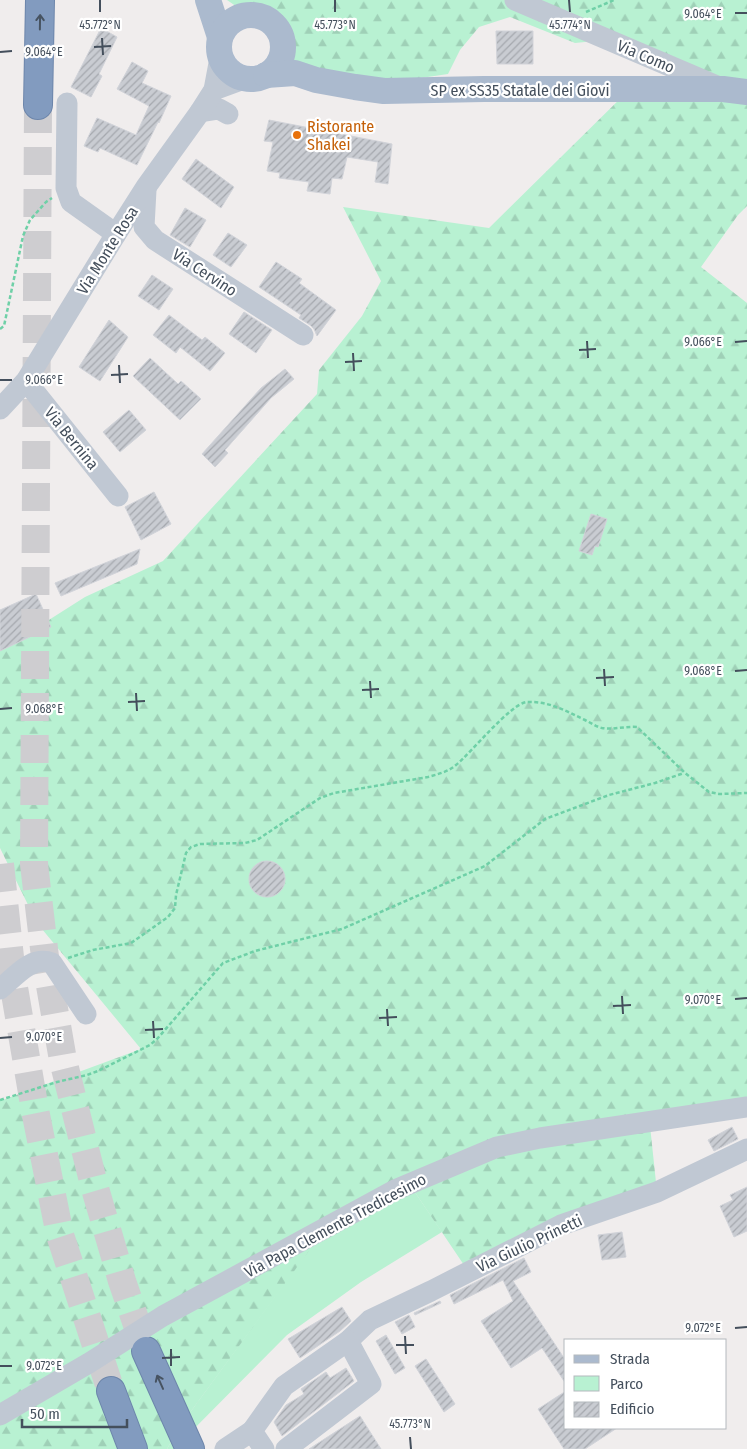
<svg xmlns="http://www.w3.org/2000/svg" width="747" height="1449" font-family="'Fira Sans Condensed',sans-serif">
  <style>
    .green { fill: #b8f1d2 }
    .forest { fill: url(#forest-firs) }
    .building { fill: url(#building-hatch); stroke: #d1d3d9 }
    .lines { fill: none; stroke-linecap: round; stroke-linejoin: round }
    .highway-tunnel { stroke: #cecdd0; stroke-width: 28; stroke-dasharray: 28 14; stroke-linecap: butt }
    .highway-casing { stroke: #6d86ab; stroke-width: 30 }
    .path { stroke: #6fd0a7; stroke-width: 2.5; stroke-dasharray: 4 2.5; stroke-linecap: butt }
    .minor { stroke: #c0c8d3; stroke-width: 21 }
    .major { stroke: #abbace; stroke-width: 26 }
    .highway { stroke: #829bbf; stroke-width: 28 }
    .oneway { stroke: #475361 }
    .ticks { fill: none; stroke: #444f5c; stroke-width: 2 }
    .food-dot { fill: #e8710a; stroke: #fff; stroke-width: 2 }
    .labels { text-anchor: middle; stroke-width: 4.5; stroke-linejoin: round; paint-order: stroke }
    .street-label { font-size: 16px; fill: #444f5c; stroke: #fff }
    .food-label { font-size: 16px; fill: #c56008; stroke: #fff; text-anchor: start }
    .ticks-label { font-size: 12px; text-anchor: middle; fill: #444f5c; stroke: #fff; stroke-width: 4.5; stroke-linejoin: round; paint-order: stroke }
  </style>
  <defs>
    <pattern id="forest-firs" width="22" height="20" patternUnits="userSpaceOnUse" patternTransform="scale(1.25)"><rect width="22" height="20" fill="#b8f1d2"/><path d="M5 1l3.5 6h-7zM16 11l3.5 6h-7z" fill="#9fd0b7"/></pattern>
    <pattern id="building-hatch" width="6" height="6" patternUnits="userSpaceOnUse" patternTransform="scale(1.25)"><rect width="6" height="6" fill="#c9ccd2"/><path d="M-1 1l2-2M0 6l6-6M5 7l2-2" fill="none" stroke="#a5a8ae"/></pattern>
  </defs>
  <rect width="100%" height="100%" fill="#f0eded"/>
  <polygon class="green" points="410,1185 442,1232 361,1282 287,1335 174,1449 167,1449 178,1429 316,1240"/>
  <polygon class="forest" points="227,0 747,0 747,206 738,215 701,267 747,303 747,1099 649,1116 657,1192 468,1271 410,1185 317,1240 178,1429 167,1449 0,1449 0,1101 141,1049 37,923 0,848 0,651 85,597 163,561 317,394 319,370 362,316 381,281 343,207 489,228 629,90 707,89 605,40 575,43 510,17 479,27 460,50 448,74 414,79 359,80 292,62 288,44 279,20 264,8 240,9"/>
  <g class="building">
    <polygon points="101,28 117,37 99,74 102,76 91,97 71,87"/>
    <polygon points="496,31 533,31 533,64 497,64"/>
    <polygon points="132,62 148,71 142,83 171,96 159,123 158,122 137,165 100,148 98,152 84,146 97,118 136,135 149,106 117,89"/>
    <polygon points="269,120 392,144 388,184 375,182 378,162 347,157 342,179 332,178 330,194 307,191 309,182 279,178 280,173 267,171 273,142 264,141"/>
    <polygon points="196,159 234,187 221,208 182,179"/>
    <polygon points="185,208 206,220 190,247 170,235"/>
    <polygon points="228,233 247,245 231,267 213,255"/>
    <polygon points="276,262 302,279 299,283 336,310 317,336 314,329 310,325 299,318 301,315 259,287"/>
    <polygon points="152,275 173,289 159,310 138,296"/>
    <polygon points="244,312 272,330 256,353 229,334"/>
    <polygon points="169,315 202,340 205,337 225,353 210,371 180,347 176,353 153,335"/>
    <polygon points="109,320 128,337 100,381 79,367"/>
    <polygon points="150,358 178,384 181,381 201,399 180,420 133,376"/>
    <polygon points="285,369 294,379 271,398 225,450 228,453 215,467 202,454 261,388"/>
    <polygon points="129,410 146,430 120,452 103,432"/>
    <polygon points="154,492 171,524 141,540 125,507"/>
    <polygon points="591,514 607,519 598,547 595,546 592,555 579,551"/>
    <polygon points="140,549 137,564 61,596 55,583"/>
    <polygon points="36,594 51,627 0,651 0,610"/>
    <circle cx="267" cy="879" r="18"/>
    <polygon points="732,1127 738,1139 714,1151 708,1140"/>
    <polygon points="747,1187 747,1231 734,1237 720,1206 733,1200 730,1195"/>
    <polygon points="622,1232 626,1257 602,1260 598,1235"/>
    <polygon points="524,1258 531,1272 513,1281 566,1361 566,1384 542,1348 511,1368 481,1321 513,1301 503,1280 454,1304 450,1295"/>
    <polygon points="440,1301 441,1303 415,1315 414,1313"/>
    <polygon points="342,1307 351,1321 340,1331 300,1358 288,1339"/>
    <polygon points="409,1315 415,1327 402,1334 395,1322"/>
    <polygon points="386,1335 405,1368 395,1374 376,1341"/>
    <polygon points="426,1359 455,1404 444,1412 415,1366"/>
    <polygon points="346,1368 354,1381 282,1436 274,1422 286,1405 304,1394 301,1389 326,1372 330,1378"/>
    <polygon points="566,1391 566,1428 617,1428 585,1449 564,1449 538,1409"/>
    <polygon points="360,1416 381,1449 309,1449"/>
  </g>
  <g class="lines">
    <g class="highway-tunnel">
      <polyline points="38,105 34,864 45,957 63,1060 94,1185 122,1281 146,1351"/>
      <polyline points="0,864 12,976 35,1110 60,1235 111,1391"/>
    </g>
    <defs>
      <g id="highway">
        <polyline points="38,105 40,0"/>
        <polyline points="146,1351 190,1449"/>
        <polyline points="111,1391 133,1449"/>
      </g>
    </defs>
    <use href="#highway" class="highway-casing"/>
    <g class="path">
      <polyline points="586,12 614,0"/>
      <polyline points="0,329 4,326 23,236 30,220 46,202 52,198"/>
      <path d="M68,958l25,-8 38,-7 37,-26 7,-9 1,-13 10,-42 5,-6 9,-3 45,-1 12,-3 63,-42 14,-5 94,-16c10,-3 20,-5 28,-12 15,-12 55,-62 71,-63 22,-1 39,9 58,18 6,3 12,7 17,8 12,2 23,-2 35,-1l48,46 24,19 10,2 28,-1"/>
      <polyline points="0,1100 57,1082 87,1075 98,1071 150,1045 157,1039 223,963 255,951 342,929 485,866 545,819 609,795 655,783 684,773"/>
    </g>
    <g class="minor">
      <polyline points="515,0 719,87"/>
      <polyline points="214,90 244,79"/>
      <polyline points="67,103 66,188 71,202 116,234"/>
      <polyline points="200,112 219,109 228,114"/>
      <polyline points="146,190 144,227 155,240 303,335"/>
      <polyline points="26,381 118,496"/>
      <polyline points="0,409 26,381 116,234 146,187 200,112 214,90 220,58"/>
      <path d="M0,989c15,-12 31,-34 52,-26l34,51"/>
      <polyline points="0,1415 89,1363 163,1316 395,1190 497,1147 540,1138 747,1107"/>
      <polyline points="225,1449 252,1431"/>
      <polyline points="264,1449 252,1431 284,1386 348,1341 370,1320 431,1291 561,1225 657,1192 747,1149"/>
      <polyline points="286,1449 371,1384 348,1341"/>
    </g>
    <g class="major">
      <polyline points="208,0 220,37"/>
      <circle cx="251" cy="47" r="32"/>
      <polyline points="266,75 295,73 316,80 355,87 384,91 484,89 723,89 747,92"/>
    </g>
    <use href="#highway" class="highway"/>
  </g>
  <defs><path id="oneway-shaft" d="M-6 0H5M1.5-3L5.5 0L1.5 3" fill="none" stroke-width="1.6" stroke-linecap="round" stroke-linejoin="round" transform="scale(1.25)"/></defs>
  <g class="oneway">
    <use href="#oneway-shaft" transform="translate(40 22) rotate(-89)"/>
    <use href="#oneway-shaft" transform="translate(160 1382) rotate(-114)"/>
  </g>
  <path class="ticks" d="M100,0v12M335,0v12M569,0l1,12M735,13h12M102,38l1,17M94,47l17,-1M0,52l12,-1M587,341l1,17M735,342l12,-1M579,350l17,-1M353,353l1,18M345,362l17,-1M119,365l1,18M111,375l17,-1M0,380h12M604,669l1,17M735,671l12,-1M596,678l18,-1M370,681l1,17M362,690l17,-1M136,693l1,18M128,702l17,-1M0,709l12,-1M622,996l1,18M735,999l12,-1M613,1006l18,-1M387,1009l1,17M379,1018l18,-1M153,1021l1,17M145,1030l18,-1M0,1038l12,-1M735,1328l12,-1M405,1336l1,18M396,1345h18M171,1349v17M162,1358l18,-1M0,1366h12M410,1437l1,12"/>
  <circle class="food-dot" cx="297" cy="135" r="5"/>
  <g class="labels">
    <g class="street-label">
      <text transform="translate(646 56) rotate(23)" y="6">Via Como</text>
      <text x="520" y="96">SP ex SS35 Statale dei Giovi</text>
      <text transform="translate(107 250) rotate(-58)" y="6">Via Monte Rosa</text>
      <text transform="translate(205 272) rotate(33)" y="6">Via Cervino</text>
      <text transform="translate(72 438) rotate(51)" y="6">Via Bernina</text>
      <text transform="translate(335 1225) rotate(-28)" y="6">Via Papa Clemente Tredicesimo</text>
      <text transform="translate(529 1243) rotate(-25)" y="6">Via Giulio Prinetti</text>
    </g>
    <g class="food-label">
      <text x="307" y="132">Ristorante<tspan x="307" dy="18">Shakei</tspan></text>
    </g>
  </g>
  <g class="ticks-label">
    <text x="703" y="18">9.064°E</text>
    <text x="100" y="29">45.772°N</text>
    <text x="335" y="29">45.773°N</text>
    <text x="570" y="29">45.774°N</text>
    <text x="44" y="56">9.064°E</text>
    <text x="703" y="346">9.066°E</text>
    <text x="44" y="384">9.066°E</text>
    <text x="703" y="675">9.068°E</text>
    <text x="44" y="713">9.068°E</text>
    <text x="703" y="1004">9.070°E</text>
    <text x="44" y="1041">9.070°E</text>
    <text x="703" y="1332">9.072°E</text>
    <text x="44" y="1370">9.072°E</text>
    <text x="410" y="1428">45.773°N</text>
  </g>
  <rect x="564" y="1339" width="162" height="90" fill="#ffffff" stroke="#b4b9be"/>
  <rect x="574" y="1355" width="25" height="8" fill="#abbace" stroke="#b4b9be"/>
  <text x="610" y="1364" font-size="15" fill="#444f5c">Strada</text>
  <rect x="574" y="1376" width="25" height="15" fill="#b8f1d2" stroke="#b4b9be"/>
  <text x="610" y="1389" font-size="15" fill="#444f5c">Parco</text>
  <rect x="574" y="1402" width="25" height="15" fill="url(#building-hatch)" stroke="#b4b9be"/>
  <text x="610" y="1414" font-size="15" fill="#444f5c">Edificio</text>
  <path d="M22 1419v8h105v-8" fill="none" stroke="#444f5c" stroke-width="2.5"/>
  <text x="30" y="1419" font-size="15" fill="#444f5c" stroke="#ffffff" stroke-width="4" paint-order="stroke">50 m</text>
</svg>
